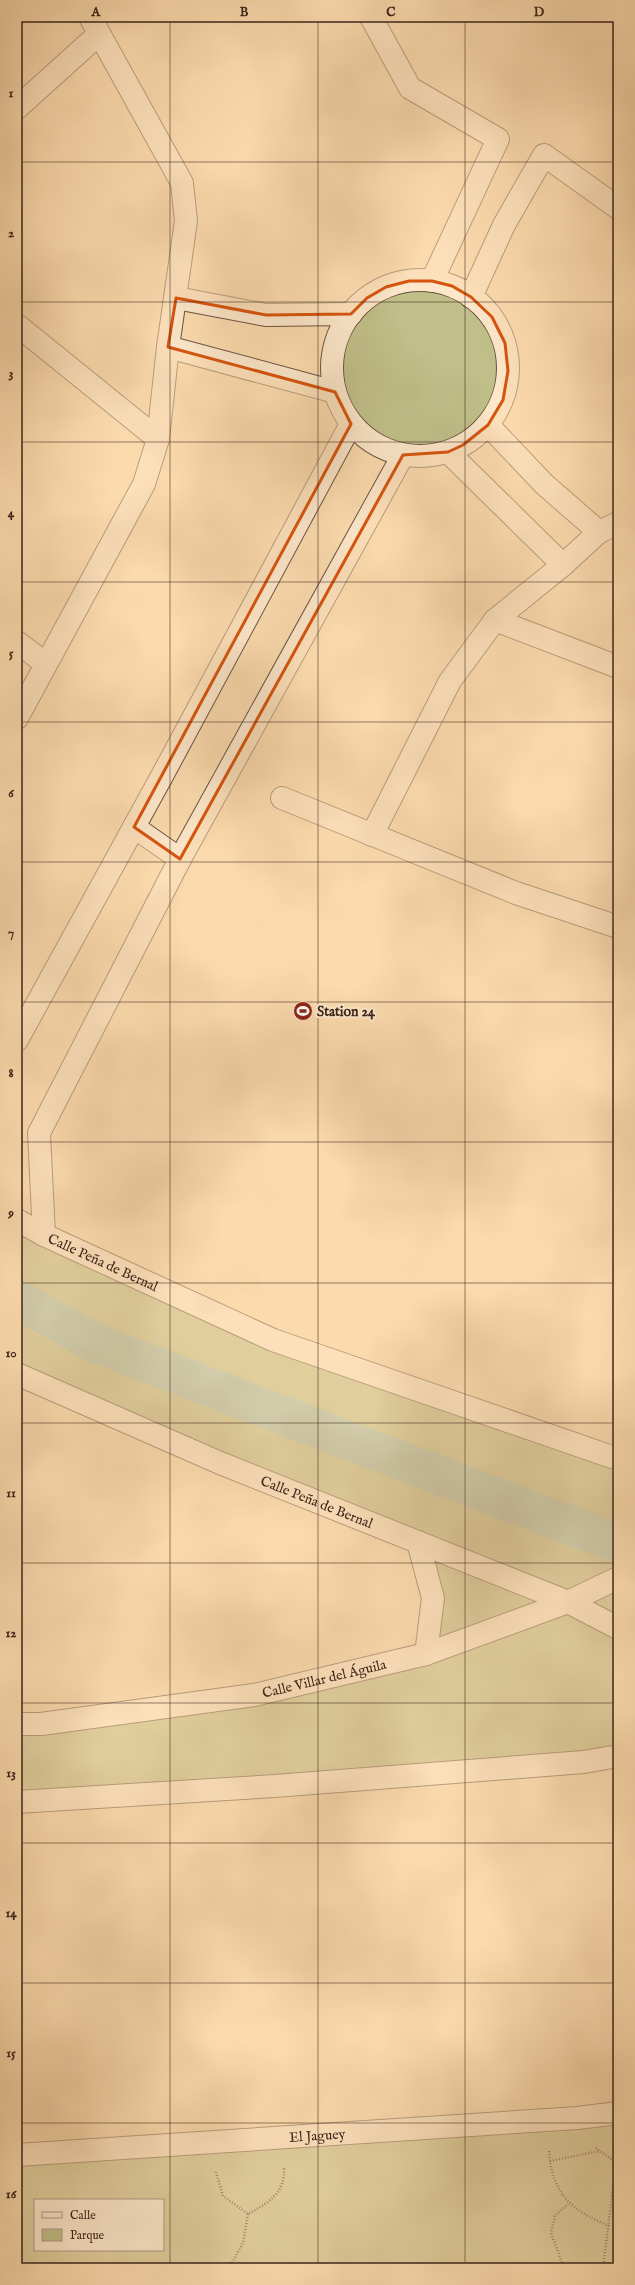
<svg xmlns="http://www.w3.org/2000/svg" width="635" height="2285" font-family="'IM FELL English',serif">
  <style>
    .green { fill: #c0bf89; stroke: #7e7252; fill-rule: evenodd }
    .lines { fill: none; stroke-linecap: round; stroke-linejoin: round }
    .canal { stroke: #9fbba7; stroke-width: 39 }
    .minor-casing { stroke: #6c5240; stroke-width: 24 }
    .tertiary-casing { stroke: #6c5240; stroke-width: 24 }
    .path { stroke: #3d241b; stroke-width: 2.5; stroke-dasharray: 1 2; stroke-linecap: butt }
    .minor { stroke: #fce7ca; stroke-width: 22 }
    .tertiary { stroke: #fce7ca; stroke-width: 22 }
    .marked { fill: none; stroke: #d7540e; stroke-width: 3; stroke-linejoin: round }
    .grid { fill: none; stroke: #3d241b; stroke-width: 1; stroke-opacity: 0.55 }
    .labels { text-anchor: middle; stroke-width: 4; stroke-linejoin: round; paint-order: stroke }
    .poi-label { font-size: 14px; font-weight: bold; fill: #3d241b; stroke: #fce7ca; text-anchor: start }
    .street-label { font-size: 14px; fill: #3d241b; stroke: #fce7ca }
    .neatline { fill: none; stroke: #3d241b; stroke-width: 1.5 }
    .grid-label { font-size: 13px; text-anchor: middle; font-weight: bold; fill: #3d241b }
  </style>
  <rect width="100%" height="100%" fill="#fbdaad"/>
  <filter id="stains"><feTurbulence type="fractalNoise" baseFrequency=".005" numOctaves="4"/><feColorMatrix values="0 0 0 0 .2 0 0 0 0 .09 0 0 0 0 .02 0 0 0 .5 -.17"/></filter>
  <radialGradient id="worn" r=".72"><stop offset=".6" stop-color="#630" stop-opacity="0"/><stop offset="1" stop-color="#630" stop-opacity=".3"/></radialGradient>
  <g class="green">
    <circle cx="420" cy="368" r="88"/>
    <polygon points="17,1220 273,1340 618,1459 618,1756 17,1802 17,1724 41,1724 426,1654 433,1598 417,1542 17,1374"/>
    <path d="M618,2113v155h-601v-113zM35,2200h128v50h-128z"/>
  </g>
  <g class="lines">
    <polyline class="canal" points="17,1299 95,1343 611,1541"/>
    <defs>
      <g id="minor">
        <polyline points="371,17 410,88 498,139 432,281"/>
        <polyline points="17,108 99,34"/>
        <circle cx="420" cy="368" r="88"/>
        <polyline points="471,297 504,225 544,155 618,208"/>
        <polyline points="176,298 266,315 351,314"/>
        <polyline points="17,325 158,439"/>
        <polyline points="168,347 335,392"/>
        <polyline points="488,425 544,484 599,532"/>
        <polyline points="448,452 563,565"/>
        <polyline points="495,620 618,667"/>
        <polyline points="17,642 46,664"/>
        <polyline points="17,718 144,484 158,439 168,347 186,221 182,183 90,17"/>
        <polyline points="282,798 516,893 618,927"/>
        <polyline points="134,827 180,859"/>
        <polyline points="372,835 450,681 495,620 563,565 599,532 618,523"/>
        <polyline points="17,1040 162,776 351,424"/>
        <polyline points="44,1235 39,1133 180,859 403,455"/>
        <path id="s1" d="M17,2155l560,-37 41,-5"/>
      </g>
      <g id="tertiary">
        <path id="s2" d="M17,1220l27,15 229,105 345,119"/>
        <path id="s3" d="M17,1374l203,89 348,139 50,26"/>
        <polyline points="418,1542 433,1598 426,1654"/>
        <path id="s4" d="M17,1724h24l213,-29 172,-41 142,-52 50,-24"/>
        <polyline points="17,1802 275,1786 584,1762 618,1756"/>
      </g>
    </defs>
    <use href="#minor" class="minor-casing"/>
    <use href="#tertiary" class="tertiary-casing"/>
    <g class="path">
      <polyline points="596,2148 618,2164"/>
      <path d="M549,2151c3,43 22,59 60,75"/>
      <polyline points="550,2161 599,2151"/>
      <path d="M216,2172l7,24 25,18c19,-11 37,-19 36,-46"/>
      <polyline points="229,2268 243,2243 248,2214"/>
      <polyline points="564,2268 551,2233 555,2216 568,2204"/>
      <polyline points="603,2268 616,2163"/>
    </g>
    <use href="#minor" class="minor"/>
    <use href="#tertiary" class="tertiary"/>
  </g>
  <path d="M0 0H635V2285H0ZM409,281h23l20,5 19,11 21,20 13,26 3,28 -5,29 -15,25 -25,20 -15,7 -45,3 -223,404 -46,-32 217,-403 -16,-32 -167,-45 8,-49 90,17 85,-1 16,-16 19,-11z" fill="#fbdaad" fill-opacity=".55" fill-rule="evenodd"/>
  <path class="marked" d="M409,281h23l20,5 19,11 21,20 13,26 3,28 -5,29 -15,25 -25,20 -15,7 -45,3 -223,404 -46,-32 217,-403 -16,-32 -167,-45 8,-49 90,17 85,-1 16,-16 19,-11z"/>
  <path class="grid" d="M170,17v2251M318,17v2251M465,17v2251M17,162h601M17,302h601M17,442h601M17,582h601M17,722h601M17,862h601M17,1002h601M17,1142h601M17,1283h601M17,1423h601M17,1563h601M17,1703h601M17,1843h601M17,1983h601M17,2123h601"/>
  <defs>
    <symbol id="stadium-disc" viewBox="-11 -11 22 22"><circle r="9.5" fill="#8f2418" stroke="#fce7ca"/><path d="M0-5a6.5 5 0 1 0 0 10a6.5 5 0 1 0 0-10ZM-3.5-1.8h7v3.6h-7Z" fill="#fff"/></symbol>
  </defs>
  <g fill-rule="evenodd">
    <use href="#stadium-disc" x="292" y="1000" width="22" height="22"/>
  </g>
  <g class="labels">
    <g class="poi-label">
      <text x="317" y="1016">Station 24</text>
    </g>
    <g class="street-label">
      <text dy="5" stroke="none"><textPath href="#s2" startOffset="96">Calle Peña de Bernal</textPath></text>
      <text dy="5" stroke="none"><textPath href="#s3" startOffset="326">Calle Peña de Bernal</textPath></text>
      <text dy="5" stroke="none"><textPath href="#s4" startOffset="311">Calle Villar del Águila</textPath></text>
      <text dy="5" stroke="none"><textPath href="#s1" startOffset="301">El Jaguey</textPath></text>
    </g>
  </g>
  <rect width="635" height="2285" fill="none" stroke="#fbdaad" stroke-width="44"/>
  <rect x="34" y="2199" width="130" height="52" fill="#fce7ca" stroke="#b09984"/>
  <rect x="42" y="2212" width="20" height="6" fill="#fce7ca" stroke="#b09984"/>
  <text x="70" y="2219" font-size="12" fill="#3d241b">Calle</text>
  <rect x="42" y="2229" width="20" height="12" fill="#c0bf89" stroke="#b09984"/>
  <text x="70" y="2239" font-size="12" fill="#3d241b">Parque</text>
  <rect x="22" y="22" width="591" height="2241" class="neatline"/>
  <g class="grid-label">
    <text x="96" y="16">A</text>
    <text x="244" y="16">B</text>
    <text x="391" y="16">C</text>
    <text x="539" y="16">D</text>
    <text x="11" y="97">1</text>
    <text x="11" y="237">2</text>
    <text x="11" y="377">3</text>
    <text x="11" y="517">4</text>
    <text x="11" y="657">5</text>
    <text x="11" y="797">6</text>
    <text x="11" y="937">7</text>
    <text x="11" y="1077">8</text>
    <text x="11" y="1217">9</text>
    <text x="11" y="1357">10</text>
    <text x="11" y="1497">11</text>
    <text x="11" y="1637">12</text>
    <text x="11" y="1777">13</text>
    <text x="11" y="1917">14</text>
    <text x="11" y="2057">15</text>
    <text x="11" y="2198">16</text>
  </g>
  <rect width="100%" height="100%" filter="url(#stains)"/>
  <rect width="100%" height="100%" fill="url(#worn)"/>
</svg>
